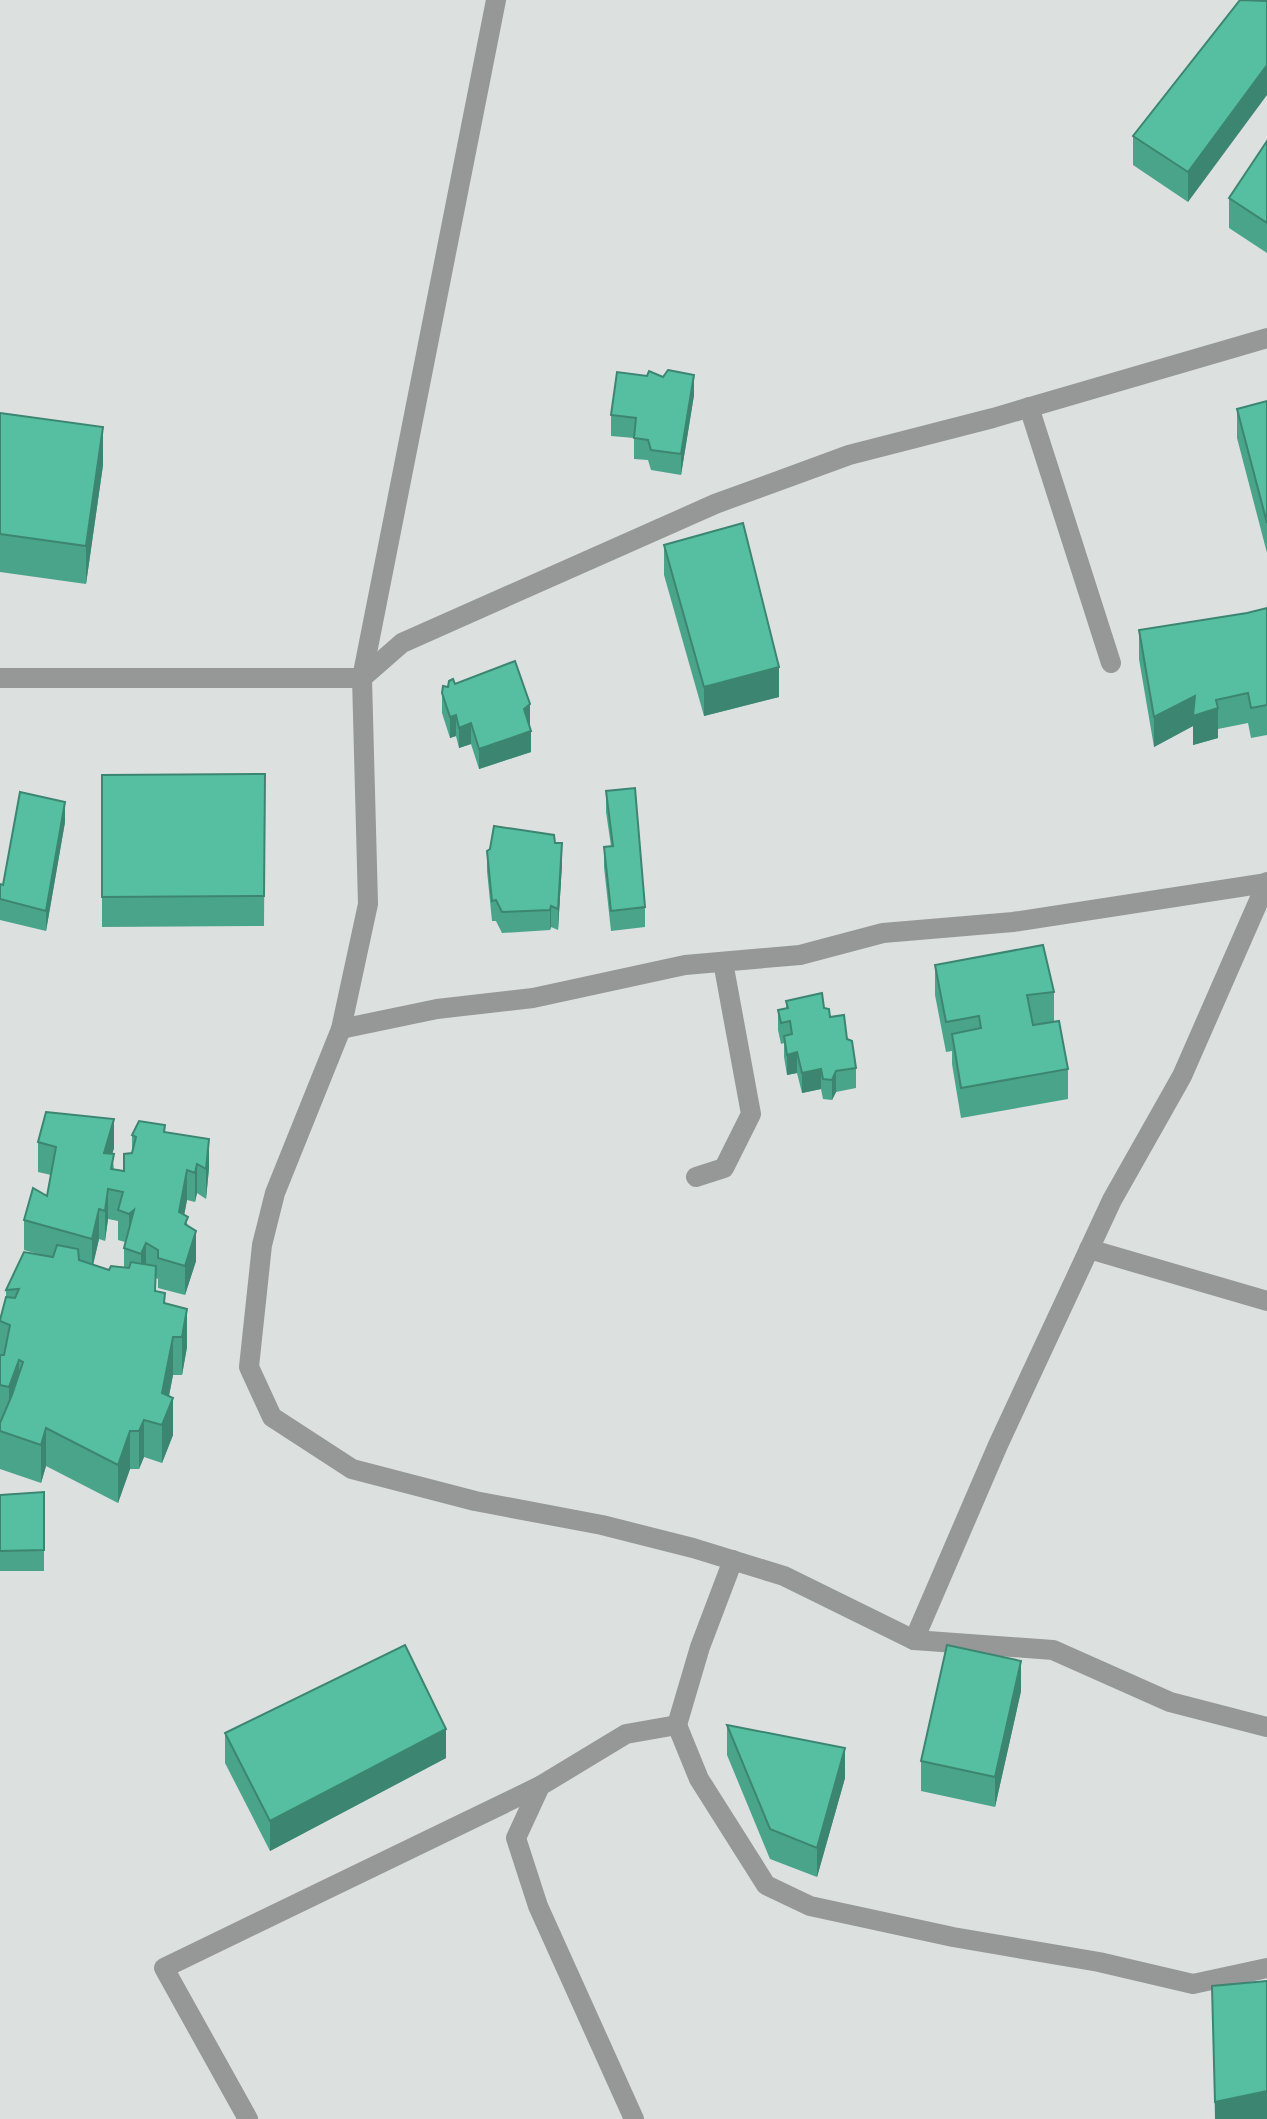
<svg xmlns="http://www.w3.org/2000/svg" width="1267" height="2119" font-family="Ubuntu,sans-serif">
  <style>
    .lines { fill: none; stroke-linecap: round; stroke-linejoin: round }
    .lane { stroke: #969897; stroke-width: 20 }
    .street { stroke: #969897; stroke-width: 20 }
    .wall { fill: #4aa48a; fill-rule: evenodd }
    .shaded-wall { fill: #3c8671 }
    .building { fill: #56bfa1; stroke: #3c8671; stroke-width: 2 }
  </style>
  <rect width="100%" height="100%" fill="#dce1df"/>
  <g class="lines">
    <g class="lane">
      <polyline points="1029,407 1111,663"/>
      <polyline points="696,1177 724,1168 751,1114 723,962"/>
      <polyline points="1089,1249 1267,1301"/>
    </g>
    <g class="street">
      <polyline points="1267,338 993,418 849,455 715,504 402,643 362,678 368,904 341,1029 275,1193 262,1245 249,1367 272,1417 352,1469 475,1501 602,1525 693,1548 784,1576 914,1640 1053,1650 1170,1702 1267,1727"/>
      <polyline points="0,678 362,678 496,0"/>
      <polyline points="341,1029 437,1009 533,998 685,965 800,955 883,933 1013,922 1267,883"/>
      <polyline points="914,1640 998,1445 1112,1200 1182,1076 1267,882"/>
      <polyline points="677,1725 699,1779 766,1885 810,1906 953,1937 1099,1962 1193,1984 1267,1968"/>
      <polyline points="248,2119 164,1968 540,1786"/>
      <polyline points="634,2119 538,1906 516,1838 540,1786 626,1734 677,1725 700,1647 733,1560"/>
    </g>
  </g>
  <g class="wall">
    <polygon points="1240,0 1188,202 1133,165 1133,136"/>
    <polygon points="1267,141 1267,253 1229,228 1229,198"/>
    <polygon points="694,395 681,475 651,470 648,460 634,459 634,438 611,436 611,415"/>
    <polygon points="1267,401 1267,553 1237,438 1237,409"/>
    <polygon points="0,413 103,465 86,584 0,572"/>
    <polygon points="664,545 779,697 704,716 664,575"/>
    <polygon points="1267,608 1267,735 1251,738 1248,723 1218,729 1218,738 1193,745 1193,726 1154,747 1139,659 1139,630 1247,613"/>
    <polygon points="455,684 530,724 531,752 479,769 471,744 459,748 456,736 450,738 442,713 442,693 448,687"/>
    <polygon points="265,774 264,926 102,927 102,775"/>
    <polygon points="606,791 645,907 645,927 611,931 604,867 604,847 611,846 606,812"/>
    <polygon points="65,822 46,931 0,920 0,884 3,885"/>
    <polygon points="487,851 562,864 558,930 551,927 550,930 502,933 496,921 492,921 487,871"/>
    <polygon points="935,965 1054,992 1054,1022 1068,1069 1068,1099 961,1118 952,1064 952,1051 946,1052 935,995"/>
    <polygon points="786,1001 824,1008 847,1039 856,1068 856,1088 836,1092 832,1100 823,1099 821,1089 802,1093 797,1073 787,1075 784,1057 784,1043 781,1044 778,1030 778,1010 786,1008"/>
    <path d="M165,1132l44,36 -3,31 -9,-6 -2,9 -8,-2 -3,15 4,11 8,35 -11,34 -27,-7v-9l-2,-1v14l9,12 22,43 -5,28h-9l-4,21 4,39 -11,28 -18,-6 -5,12h-9l-12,34 -72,-37 -5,17 -41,-14v-149l6,-22v-8l39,-34 -21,-6v-30l23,-24 4,-21 -13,-3v-30l76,6 -2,6 2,15 10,2 8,-19v-17zM108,1219l10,2v19l7,2 -1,6v19l-15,3 -16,-5 6,-26 6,2z"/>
    <polygon points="44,1492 44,1571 0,1571 0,1495"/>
    <polygon points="1021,1691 995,1807 921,1791 921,1761"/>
    <polygon points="727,1725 845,1778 817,1877 770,1859 727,1755"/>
    <polygon points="225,1733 446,1758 270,1851 225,1763"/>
    <polygon points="1212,1986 1267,2119 1215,2119"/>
  </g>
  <g class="shaded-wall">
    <polygon points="1267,65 1267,95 1188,202 1188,172"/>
    <polygon points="694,375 694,395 681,475 681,454"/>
    <polygon points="103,427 103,465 86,584 86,546"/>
    <polygon points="779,667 779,697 704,716 704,687"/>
    <polygon points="1195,696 1218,708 1218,738 1193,745 1193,726 1154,747 1154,717"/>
    <polygon points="530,704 530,724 524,730 524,709"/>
    <polygon points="456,715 456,736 450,738 450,717"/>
    <polygon points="471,723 471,744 459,748 459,728"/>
    <polygon points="531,731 531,752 479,769 479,749"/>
    <polygon points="65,802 65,822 46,931 46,911"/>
    <polygon points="562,843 562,864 558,930 558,909"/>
    <polygon points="551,906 551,927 550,930 550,910"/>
    <polygon points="797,1052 797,1073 787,1075 787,1055"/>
    <polygon points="821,1069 821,1089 802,1093 802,1073"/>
    <polygon points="836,1071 836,1092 832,1100 832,1080"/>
    <polygon points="114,1119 114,1148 104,1182 104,1153"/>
    <polygon points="209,1139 209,1168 206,1199 206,1169"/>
    <polygon points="197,1164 197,1193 195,1202 195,1173"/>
    <polygon points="187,1170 187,1200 179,1242 179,1212"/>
    <polygon points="108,1189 108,1219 105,1241 105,1211"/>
    <polygon points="99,1209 99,1239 92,1269 92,1239"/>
    <polygon points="134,1210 129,1244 129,1214"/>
    <polygon points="196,1231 196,1261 185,1295 185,1266"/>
    <polygon points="146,1243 146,1273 141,1283 141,1254"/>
    <polygon points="187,1309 187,1347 182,1375 182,1337"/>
    <polygon points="173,1337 173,1375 164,1421 173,1398 173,1435 162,1463 162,1393"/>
    <polygon points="19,1360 19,1398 9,1425 9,1387"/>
    <polygon points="144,1420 144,1457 139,1469 139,1431"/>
    <polygon points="46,1428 46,1466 41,1483 41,1445"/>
    <polygon points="130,1431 130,1469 118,1503 118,1465"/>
    <polygon points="1021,1661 1021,1691 995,1807 995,1777"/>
    <polygon points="446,1729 446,1758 270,1851 270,1821"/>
    <polygon points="845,1748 845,1778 817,1877 817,1848"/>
    <polygon points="1267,2091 1267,2119 1215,2119 1215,2102"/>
  </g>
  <g class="building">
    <polygon points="1240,0 1267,1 1267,65 1188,172 1133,136"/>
    <polygon points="1267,141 1267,223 1229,198"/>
    <polygon points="668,370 694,375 681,454 651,450 648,440 634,438 636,418 611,415 617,372 647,376 649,371 663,377"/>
    <polygon points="1267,401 1267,523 1237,409"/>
    <polygon points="0,413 103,427 86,546 0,534"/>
    <polygon points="743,523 779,667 704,687 664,545"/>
    <polygon points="1267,608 1267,705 1251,708 1248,693 1216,700 1218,708 1193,716 1195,696 1154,717 1139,630 1247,613"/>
    <polygon points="515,661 530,704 524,709 531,731 479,749 471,723 459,728 456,715 450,717 442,693 443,686 448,687 449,681 453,679 455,684"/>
    <polygon points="265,774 264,896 102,897 102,775"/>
    <polygon points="635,788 645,907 611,911 604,847 613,846 606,791"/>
    <polygon points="20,792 65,802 46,911 0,899 0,884 3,885"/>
    <polygon points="494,826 554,835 555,843 562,843 558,909 551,906 550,910 502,912 496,900 492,901 487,851 490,849"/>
    <polygon points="1043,945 1054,992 1027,995 1033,1025 1059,1021 1068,1069 961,1088 952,1034 981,1028 979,1016 946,1022 935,965"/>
    <polygon points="822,993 824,1008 829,1009 830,1017 844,1015 847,1039 852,1041 856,1068 836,1071 832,1080 823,1079 821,1069 802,1073 797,1052 787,1055 784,1036 792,1034 790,1021 781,1023 778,1010 788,1008 786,1001"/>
    <polygon points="46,1112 114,1119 104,1153 114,1154 111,1169 124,1171 124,1154 132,1153 136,1137 132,1135 139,1121 165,1125 164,1132 209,1139 206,1169 197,1164 195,1173 187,1170 179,1212 188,1217 185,1224 196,1231 185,1266 158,1258 158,1250 146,1243 141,1254 124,1248 134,1210 129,1214 118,1210 123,1192 108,1189 105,1211 99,1209 92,1239 24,1220 33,1188 47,1196 56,1147 38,1142"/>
    <polygon points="57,1245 78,1249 79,1260 109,1270 111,1266 129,1268 131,1262 156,1266 155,1291 165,1293 164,1303 187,1309 182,1337 173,1337 162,1393 173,1398 162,1425 144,1420 139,1431 130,1431 118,1465 46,1428 41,1445 0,1431 0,1423 12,1395 23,1362 19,1360 9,1387 0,1385 0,1355 4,1355 10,1325 0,1321 0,1320 6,1297 15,1298 19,1289 6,1290 24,1252 53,1257"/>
    <polygon points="44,1492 44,1550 0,1551 0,1495"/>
    <polygon points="405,1645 446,1729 270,1821 225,1733"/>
    <polygon points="947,1645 1021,1661 995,1777 921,1761"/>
    <polygon points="727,1725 845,1748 817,1848 770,1829"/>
    <polygon points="1267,1981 1267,2091 1215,2102 1212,1986"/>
  </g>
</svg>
